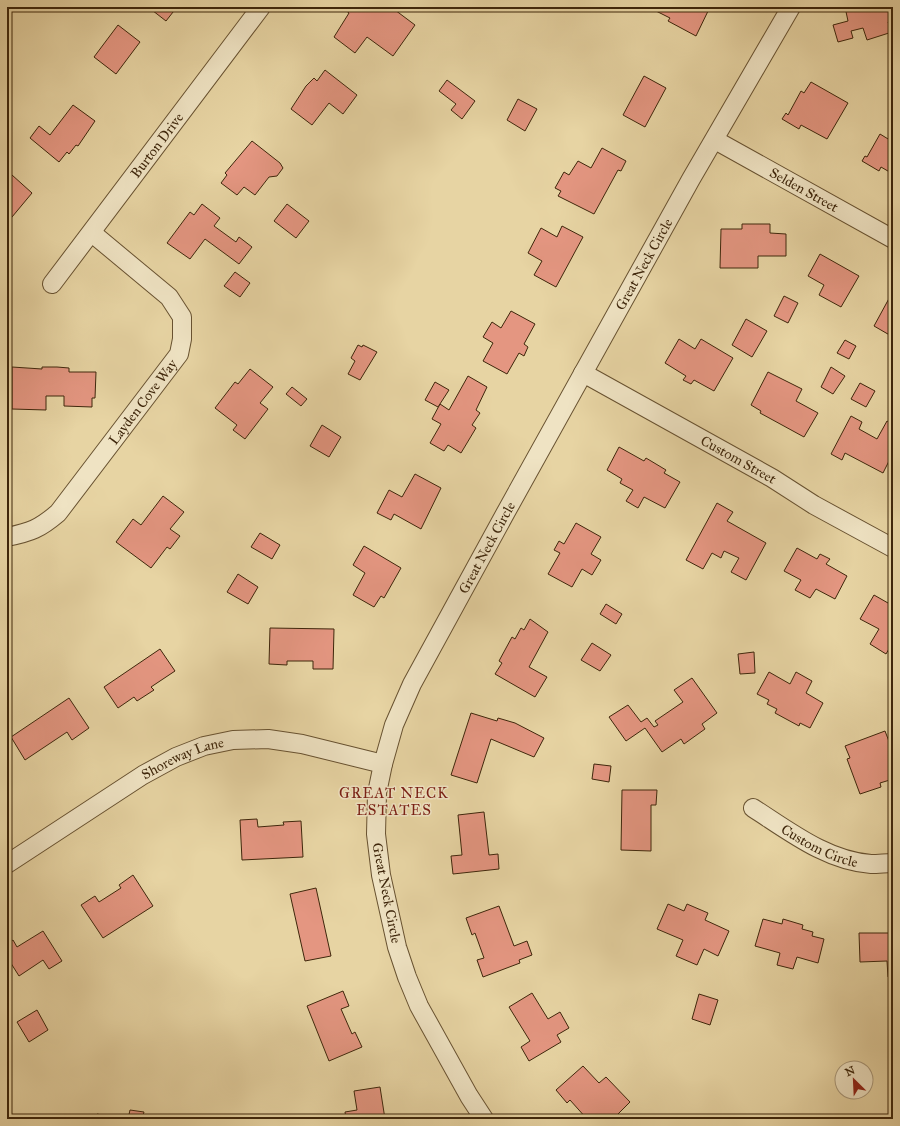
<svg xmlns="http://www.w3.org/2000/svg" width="900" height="1126" font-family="'IM FELL Great Primer',serif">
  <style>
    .building { fill: #e49681; stroke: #3e260b }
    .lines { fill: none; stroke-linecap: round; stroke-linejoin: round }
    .minor-casing { stroke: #685231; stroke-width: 20 }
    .minor { stroke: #efe3c3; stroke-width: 18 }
    .labels { text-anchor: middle; stroke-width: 3; stroke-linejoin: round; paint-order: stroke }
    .street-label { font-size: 14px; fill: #3e260b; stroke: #efe3c3 }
    .neighbourhood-label { font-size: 15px; letter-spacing: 1px; fill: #7a1f14; stroke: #efe3c3 }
  </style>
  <rect width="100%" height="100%" fill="#e7d4a3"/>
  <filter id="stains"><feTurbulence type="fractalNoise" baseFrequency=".005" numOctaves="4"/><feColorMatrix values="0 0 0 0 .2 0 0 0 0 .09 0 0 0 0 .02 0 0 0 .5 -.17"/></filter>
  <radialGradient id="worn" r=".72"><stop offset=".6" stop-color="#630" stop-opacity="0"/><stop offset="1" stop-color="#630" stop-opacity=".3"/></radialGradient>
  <g class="building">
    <polygon points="148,7 177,7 166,21"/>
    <polygon points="345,7 383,7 385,9 386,7 391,7 415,25 393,56 367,37 355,53 334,37 349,13 344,9"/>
    <polygon points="656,7 710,7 696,36 668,21 670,18 654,10"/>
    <polygon points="845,7 893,7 893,20 888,22 892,32 867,40 863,28 851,31 853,38 838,42 833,25 848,21"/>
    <polygon points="118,25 140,42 116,74 94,57"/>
    <polygon points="325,70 357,95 343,114 329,103 312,125 291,109 306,86 314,78 317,81"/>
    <polygon points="644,76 666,88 645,127 623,115"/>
    <polygon points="447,80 475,101 462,119 451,110 456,104 439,91"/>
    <polygon points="811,82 848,103 827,139 801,125 799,129 782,119 786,113 788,115 801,91 804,93"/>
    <polygon points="518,99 537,109 525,131 507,120"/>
    <polygon points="73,105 95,121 78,146 76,145 69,154 67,152 59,162 30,138 39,126 50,135"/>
    <polygon points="880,134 893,142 893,174 881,167 879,171 862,161 865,156 867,157"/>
    <polygon points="252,141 280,163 283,168 277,176 269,177 255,195 244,187 237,195 221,183 227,175 225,173"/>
    <polygon points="602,148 626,161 621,171 618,170 594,214 558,196 561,191 555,188 564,172 569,175 578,161 591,168"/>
    <polygon points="12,175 32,193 7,223 7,187 8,186 7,179"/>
    <polygon points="202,204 220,218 214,226 236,242 239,237 252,247 239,264 205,239 190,259 167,243 190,212 194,215"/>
    <polygon points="287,204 309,221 296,238 274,221"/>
    <polygon points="742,224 770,224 770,233 786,234 786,256 758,256 758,268 720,268 721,229 742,229"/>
    <polygon points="562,226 583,237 556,287 534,275 542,261 528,253 541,228 557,237"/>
    <polygon points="820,254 859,276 841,307 819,295 824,285 808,276"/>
    <polygon points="235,272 250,283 240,297 224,286"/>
    <polygon points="892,293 893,294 893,337 874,326"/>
    <polygon points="784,296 798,303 788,323 774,316"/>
    <polygon points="511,311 535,324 524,344 528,347 524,356 519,353 507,374 483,361 493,343 483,337 492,322 501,328"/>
    <polygon points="746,319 767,331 752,357 732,345"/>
    <polygon points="679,339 695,349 701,339 733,358 714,391 694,380 691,384 683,380 686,376 665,363"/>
    <polygon points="845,340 856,346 849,359 837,353"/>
    <polygon points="358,345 362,347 363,345 377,352 360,380 348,374 355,361 351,358"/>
    <polygon points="12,367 42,369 42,367 57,367 69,368 69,372 96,372 95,398 92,398 92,407 64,406 64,396 46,396 46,410 12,409"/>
    <polygon points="831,367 845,376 833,394 821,387"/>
    <polygon points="250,369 273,387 260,403 268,409 245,439 233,430 237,425 215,408 235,382 238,384"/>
    <polygon points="768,372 802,389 796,401 818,413 804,437 760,413 761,411 751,405"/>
    <polygon points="468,376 487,387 476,410 480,413 472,425 476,428 461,453 448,445 444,451 430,443 441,424 432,419 440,404 449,410"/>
    <polygon points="435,382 449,390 438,407 425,400"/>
    <polygon points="860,383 875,391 866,407 851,399"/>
    <polygon points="292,387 307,399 301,406 286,394"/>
    <polygon points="851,416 862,422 859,429 877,439 887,421 893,424 893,453 883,473 845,453 842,460 831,454"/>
    <polygon points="322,425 341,437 329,457 310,446"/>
    <polygon points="619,447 644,461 646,458 666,470 664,473 680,482 665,508 644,497 638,508 626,501 633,490 620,483 622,479 607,470"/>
    <polygon points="415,474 441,488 421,529 394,514 391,520 377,513 389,490 402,497"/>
    <polygon points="163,496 184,512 170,529 180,536 170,549 167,547 151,568 116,542 133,519 141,525"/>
    <polygon points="717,503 733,512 727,521 766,543 746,580 731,572 739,558 724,551 721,558 712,553 703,569 686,560"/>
    <polygon points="576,523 601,537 591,554 601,560 592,575 582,569 572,587 548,574 560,553 554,550 559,541 564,544"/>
    <polygon points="260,533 280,545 272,559 251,547"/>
    <polygon points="364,546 401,568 384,598 381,596 374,607 353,595 365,573 353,565"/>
    <polygon points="797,548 817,559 820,554 830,559 826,564 847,576 835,599 816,589 810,598 795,590 801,580 784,571"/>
    <polygon points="238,574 258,587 248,604 227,592"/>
    <polygon points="874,595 888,603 891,599 893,600 893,642 886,654 870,644 879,629 860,619"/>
    <polygon points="606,604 622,614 616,624 600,614"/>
    <polygon points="530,619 548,632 529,667 547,677 535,697 495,674 502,663 499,661 512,637 515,639 521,628 524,630"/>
    <polygon points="270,628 334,629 333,669 313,669 313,661 287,661 287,665 269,664"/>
    <polygon points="592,643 611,655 600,671 581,660"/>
    <polygon points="160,649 175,671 151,687 154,690 137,701 134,697 118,708 104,687"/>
    <polygon points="754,652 755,673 740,674 738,654"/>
    <polygon points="769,672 790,684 796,672 812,681 806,693 823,703 810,728 800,723 799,726 775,713 777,709 767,704 769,700 757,694"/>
    <polygon points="692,678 717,713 702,724 705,729 684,744 681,739 662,752 645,728 626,741 609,717 628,705 641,722 647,718 654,727 658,725 655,721 683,702 674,690"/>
    <polygon points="69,698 89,728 72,740 67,732 25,760 11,737"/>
    <polygon points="471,713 497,721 498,718 515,723 544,738 534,757 491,739 477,783 451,775"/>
    <polygon points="885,731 890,744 893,742 893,779 880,783 881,787 860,794 847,759 850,758 845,746"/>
    <polygon points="594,764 611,766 609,782 592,779"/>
    <polygon points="622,790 657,790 656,805 651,805 651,851 621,850"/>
    <polygon points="484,812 489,855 498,854 499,869 453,874 451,856 462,855 458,815"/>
    <polygon points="257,819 258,827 284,825 283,822 301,821 303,857 242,860 240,820"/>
    <polygon points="133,875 153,906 103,938 81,905 95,896 99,902 121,888 119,885"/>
    <polygon points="316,888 331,956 305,961 290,894"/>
    <polygon points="668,904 684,911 687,904 708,913 705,920 729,931 718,956 704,949 697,965 676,956 683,940 657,929"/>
    <polygon points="499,906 514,946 527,941 532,955 519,960 520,963 483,977 477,960 484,958 475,933 472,935 466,918"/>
    <polygon points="763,919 782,924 783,919 803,925 802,929 813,932 812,936 824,939 818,963 797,957 793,969 777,965 780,953 755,946"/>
    <polygon points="43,931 62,961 49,969 43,960 19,976 7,957 7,944 13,940 17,947"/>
    <polygon points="859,933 893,933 893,977 888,977 887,961 860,962"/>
    <polygon points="343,991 349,1006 341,1009 352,1034 355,1032 362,1047 329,1061 307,1006"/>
    <polygon points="532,993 548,1019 560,1012 569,1028 557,1035 561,1042 529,1061 521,1047 530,1041 509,1007"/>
    <polygon points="699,994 718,1000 710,1025 692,1019"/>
    <polygon points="37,1010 48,1030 29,1042 17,1022"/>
    <polygon points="583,1066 599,1083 606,1077 630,1102 613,1119 587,1119 570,1100 567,1103 556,1090"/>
    <polygon points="380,1087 385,1119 346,1119 345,1112 357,1110 354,1091"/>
    <polygon points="130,1110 144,1112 142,1119 128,1119"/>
    <polygon points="97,1114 122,1119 96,1119"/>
  </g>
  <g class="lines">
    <defs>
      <g id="minor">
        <path id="s1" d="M715,140l178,99"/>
        <path id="s2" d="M52,284l209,-277"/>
        <path id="s3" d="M583,373l189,105 42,27 79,43"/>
        <path id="s4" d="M7,537c24,-5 32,-8 51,-24l121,-159 3,-15v-22l-13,-20 -77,-64"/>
        <path id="s5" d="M753,808c36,23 74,53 118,56 8,0 15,-1 22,-1"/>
        <path id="s6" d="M7,864l136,-89 33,-18 28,-11 29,-6 35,-1 34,5 81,20"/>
        <path id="s7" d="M484,1119l-15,-23 -50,-90 -12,-29 -10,-30 -16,-72 -5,-41 1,-41 6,-29 11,-39 18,-41 94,-172 185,-333 100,-172"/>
      </g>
    </defs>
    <use href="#minor" class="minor-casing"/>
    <use href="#minor" class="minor"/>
  </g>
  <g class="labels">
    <g class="street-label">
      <text dy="5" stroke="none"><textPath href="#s2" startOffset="174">Burton Drive</textPath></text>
      <text dy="5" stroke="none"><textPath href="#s1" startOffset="102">Selden Street</textPath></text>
      <text dy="5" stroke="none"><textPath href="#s7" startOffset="944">Great Neck Circle</textPath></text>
      <text dy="5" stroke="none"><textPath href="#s4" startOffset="197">Layden Cove Way</textPath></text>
      <text dy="5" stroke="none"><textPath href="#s3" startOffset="178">Custom Street</textPath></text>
      <text dy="5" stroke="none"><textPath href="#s7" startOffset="620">Great Neck Circle</textPath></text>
      <text dy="5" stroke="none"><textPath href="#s6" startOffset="206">Shoreway Lane</textPath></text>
      <text dy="5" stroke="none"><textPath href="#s5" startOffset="77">Custom Circle</textPath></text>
      <text transform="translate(387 893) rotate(79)" y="5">Great Neck Circle</text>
    </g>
    <g class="neighbourhood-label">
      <text x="394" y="798">GREAT NECK<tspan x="394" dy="17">ESTATES</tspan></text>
    </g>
  </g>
  <rect width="900" height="1126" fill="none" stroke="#e7d4a3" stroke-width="24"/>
  <rect x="8" y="8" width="884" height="1110" fill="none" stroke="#3e260b" stroke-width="2"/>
  <rect x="12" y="12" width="876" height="1102" fill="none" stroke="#3e260b"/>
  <g transform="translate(854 1080) rotate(336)"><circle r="19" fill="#efe3c3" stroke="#a89779"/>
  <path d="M0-3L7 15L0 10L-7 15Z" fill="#8f2418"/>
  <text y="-6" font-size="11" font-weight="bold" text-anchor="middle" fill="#3e260b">N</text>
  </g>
  <rect width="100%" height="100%" filter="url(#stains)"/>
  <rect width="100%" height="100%" fill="url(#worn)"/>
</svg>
